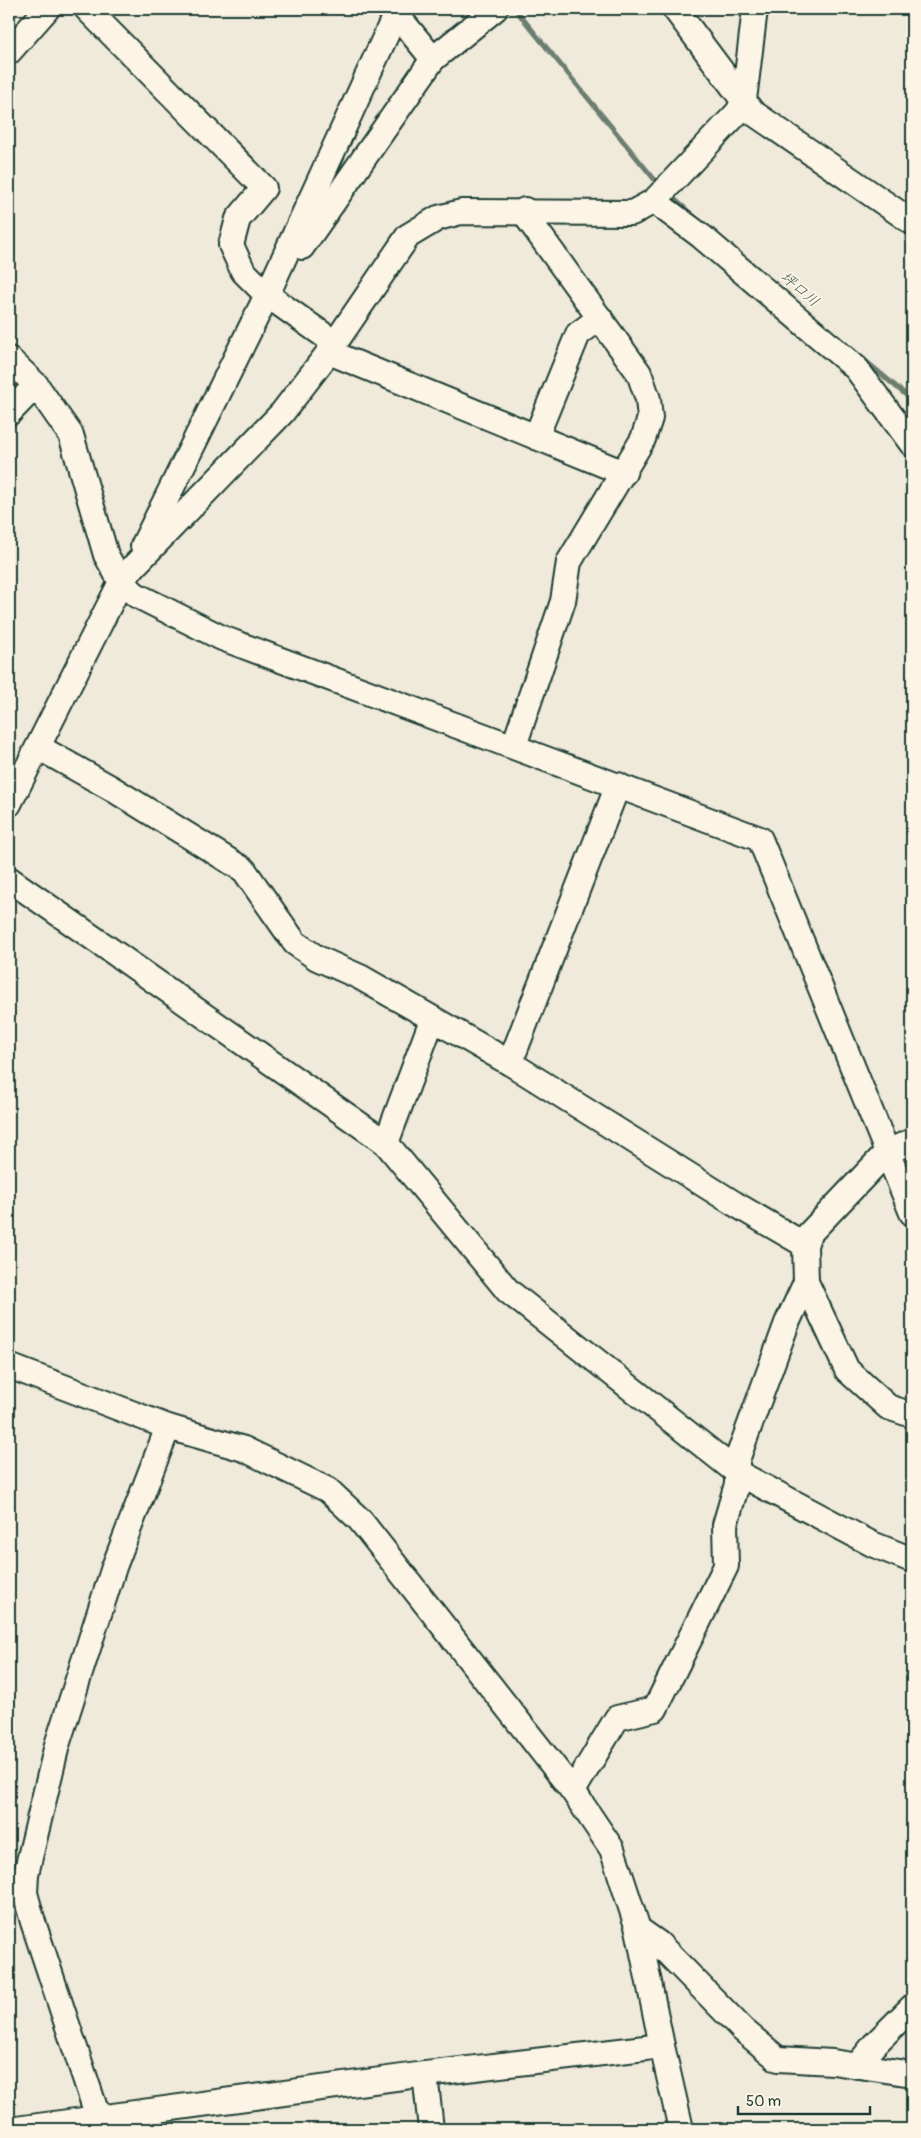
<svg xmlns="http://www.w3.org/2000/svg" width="921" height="2138" font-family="Pangolin,'Klee One',sans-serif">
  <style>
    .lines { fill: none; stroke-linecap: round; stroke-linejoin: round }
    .stream { stroke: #6c7d71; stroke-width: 5 }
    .minor-casing { stroke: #1f3d34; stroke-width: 28 }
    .minor { stroke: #fcf5e5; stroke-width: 24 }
    .labels { text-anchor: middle; stroke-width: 4; stroke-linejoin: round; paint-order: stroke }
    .water-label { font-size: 15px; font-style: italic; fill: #455d53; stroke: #fcf5e5 }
  </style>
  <rect width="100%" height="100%" fill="#efeada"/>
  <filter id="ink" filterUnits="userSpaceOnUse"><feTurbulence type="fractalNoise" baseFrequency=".02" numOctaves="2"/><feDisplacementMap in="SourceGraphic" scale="10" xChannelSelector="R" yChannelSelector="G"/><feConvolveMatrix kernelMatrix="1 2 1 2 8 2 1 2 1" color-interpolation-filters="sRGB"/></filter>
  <g filter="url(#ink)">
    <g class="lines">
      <g class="stream">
        <polyline points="515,9 659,185"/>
        <polyline points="671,196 697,219"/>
        <polyline points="862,358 912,400"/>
      </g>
      <defs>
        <g id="minor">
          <polyline points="87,9 264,188 238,219 231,245 243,271 267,295 335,343"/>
          <polyline points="392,9 433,59"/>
          <polyline points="675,9 752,112 912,222"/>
          <polyline points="9,52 47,9"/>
          <polyline points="654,201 701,236 856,368 912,444"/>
          <polyline points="302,247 433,59 495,9"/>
          <polyline points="329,352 624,473"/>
          <polyline points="9,359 36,385 71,435 106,555 121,582 136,595 222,638 760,839 912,1213"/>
          <polyline points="9,413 36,385"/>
          <polyline points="536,437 578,334 600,318"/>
          <polyline points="143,546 267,295 398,9"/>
          <polyline points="514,746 563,601 569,562 643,439 650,418 648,399 639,373 529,220 525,210"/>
          <polyline points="38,747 111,788 244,870 295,943 317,958 360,977 510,1063 735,1204 805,1245"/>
          <polyline points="9,804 121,582 134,566 282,413 329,352 408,236 438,218 461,212 632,213 654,201 738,112 744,100 755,9"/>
          <polyline points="9,879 386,1143 508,1291 738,1473 872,1544 912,1560"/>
          <polyline points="510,1063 618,785"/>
          <polyline points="386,1143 432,1020"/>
          <polyline points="806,1282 847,1370 888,1407 912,1415"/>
          <polyline points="9,1366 168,1427 244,1449 328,1490 360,1520 573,1791 612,1849 638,1929 658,1943 743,2030 778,2059 833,2062 912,2074"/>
          <polyline points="573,1791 617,1718 655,1709 726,1566 725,1525 737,1484 737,1460 787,1323 806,1282 805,1245 809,1234 887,1152 912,1141"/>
          <polyline points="638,1929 662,2046"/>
          <polyline points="857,2066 874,2045 912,2007"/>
          <polyline points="425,2074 431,2129"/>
          <polyline points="16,2129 425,2074 662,2046 681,2129"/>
          <polyline points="102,2129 33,1922 25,1893 26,1874 57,1745 114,1567 168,1427"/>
        </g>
      </defs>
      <use href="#minor" class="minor-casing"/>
      <use href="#minor" class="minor"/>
    </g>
  </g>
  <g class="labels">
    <g class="water-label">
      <text transform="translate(800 289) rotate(40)" y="5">坪口川</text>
    </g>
  </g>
  <rect width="921" height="2138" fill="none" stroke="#fcf5e5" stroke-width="30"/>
  <rect x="15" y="15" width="891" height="2108" fill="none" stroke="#1f3d34" stroke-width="2" filter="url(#ink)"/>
  <path d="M738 2106v8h132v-8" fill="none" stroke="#1f3d34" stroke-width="2.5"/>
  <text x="746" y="2106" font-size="15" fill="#1f3d34" stroke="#fcf5e5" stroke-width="4" paint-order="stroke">50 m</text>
</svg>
